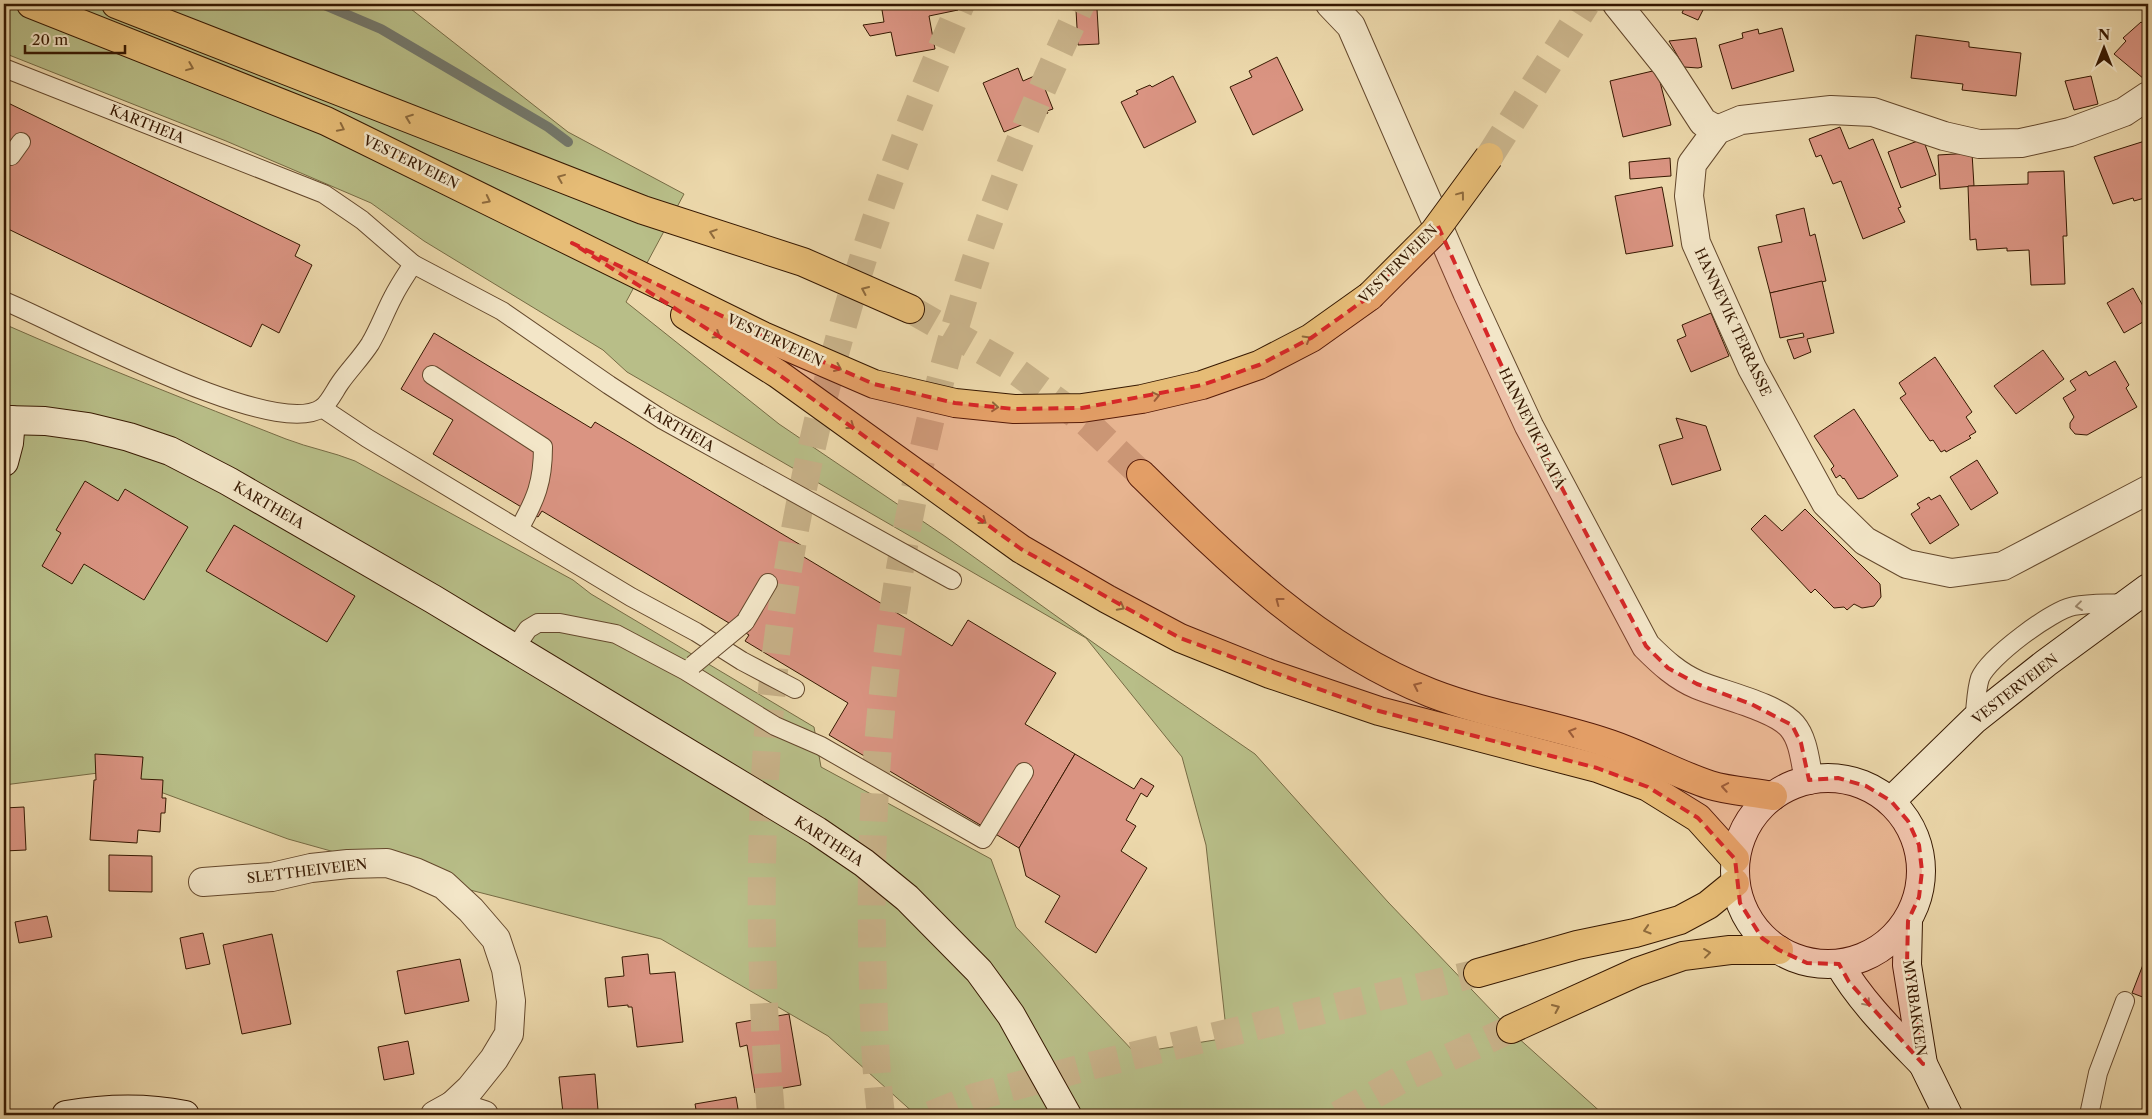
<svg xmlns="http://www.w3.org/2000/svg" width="2152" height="1119" font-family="'Libre Caslon Text',serif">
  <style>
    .green { fill: #b8be88; stroke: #776b44 }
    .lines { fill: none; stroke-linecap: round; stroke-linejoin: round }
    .stream { stroke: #73786c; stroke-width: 10 }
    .building { fill: #da9482; stroke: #361801 }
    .primary-tunnel { stroke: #c8b289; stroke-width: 28; stroke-dasharray: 28 14; stroke-linecap: butt }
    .highway-tunnel { stroke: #c8b289; stroke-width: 28; stroke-dasharray: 28 14; stroke-linecap: butt }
    .lane-casing { stroke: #64482c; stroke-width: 20 }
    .street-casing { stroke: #64482c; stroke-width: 30 }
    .secondary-casing { stroke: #361801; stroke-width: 30 }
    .primary-casing { stroke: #361801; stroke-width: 30 }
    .highway-casing { stroke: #361801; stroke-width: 30 }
    .lane { stroke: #f3e6c8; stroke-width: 18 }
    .street { stroke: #f3e6c8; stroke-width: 28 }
    .secondary { stroke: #f3e6c8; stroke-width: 28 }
    .primary { stroke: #e6bc76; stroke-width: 28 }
    .highway { stroke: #e6bc76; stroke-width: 28 }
    .lane-bridge-casing { stroke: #64482c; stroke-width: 20; stroke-linecap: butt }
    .highway-bridge-casing { stroke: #361801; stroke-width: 30; stroke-linecap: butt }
    .lane-bridge { stroke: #f3e6c8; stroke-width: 18 }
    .highway-bridge { stroke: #e6bc76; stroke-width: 28 }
    .oneway { stroke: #8e6a3c }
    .oneway2 { stroke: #9e896e }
    .marked { fill: #d62828; fill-opacity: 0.2; stroke: #d62828; stroke-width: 4; stroke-dasharray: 10 6; stroke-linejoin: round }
    .labels { text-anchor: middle; stroke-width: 5; stroke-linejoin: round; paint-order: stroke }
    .street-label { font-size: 14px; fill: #361801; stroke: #f3e6c8 }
  </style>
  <rect width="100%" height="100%" fill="#ecd8ab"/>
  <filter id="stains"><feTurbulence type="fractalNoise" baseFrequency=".004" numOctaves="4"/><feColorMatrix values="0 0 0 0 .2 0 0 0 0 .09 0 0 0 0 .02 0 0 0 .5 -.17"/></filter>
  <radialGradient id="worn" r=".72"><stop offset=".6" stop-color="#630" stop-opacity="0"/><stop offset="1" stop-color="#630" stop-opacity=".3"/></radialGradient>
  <path class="green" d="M4,4h403l4,5 157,123 116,62 -58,108 153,122 167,113 152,109 157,108 133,148 128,134 88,79h-688l-88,-79 -167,-97 -187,-48 -186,-52 -182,-67 -102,13v-461c93,41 188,78 282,115 23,9 47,13 69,22l218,119 18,14 223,133 7,40 170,92 25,68 119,126 92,-15 -21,-193 -24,-88 -96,-119 -459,-266 -24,-22 -179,-109 -53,-38 -145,-62 -222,-88z"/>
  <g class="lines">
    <polyline class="stream" points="322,4 381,29 548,127 568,142"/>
  </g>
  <g class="building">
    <polygon points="881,4 957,4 958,10 929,16 935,49 896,56 891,32 870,36 863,25 884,22"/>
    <polygon points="1686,4 1695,4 1704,8 1698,20 1682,13"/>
    <polygon points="1097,9 1099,44 1078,45 1076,10"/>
    <polygon points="2141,22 2148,27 2148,74 2144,79 2114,54 2126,41 2123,38"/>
    <polygon points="1782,28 1794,71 1732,89 1719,45 1743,38 1742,33 1758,29 1759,34"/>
    <polygon points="1916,35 1969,42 1969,47 2021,53 2016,96 1962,90 1963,84 1911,78"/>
    <polygon points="1696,38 1702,67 1698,68 1684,67 1669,41"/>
    <polygon points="1277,57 1303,110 1253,135 1230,87 1252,77 1249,71"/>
    <polygon points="1018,68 1023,81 1039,74 1053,109 1047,111 1048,113 1042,115 1041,114 1038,115 1039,118 1004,132 983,83"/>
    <polygon points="1657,70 1671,125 1623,137 1610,81"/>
    <polygon points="1173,76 1196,122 1144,148 1121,102 1138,94 1136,91 1150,85 1152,87"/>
    <polygon points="2091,76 2098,104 2074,110 2065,81"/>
    <polygon points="4,101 300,245 295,256 312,265 279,333 262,324 251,347 4,227"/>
    <polygon points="1840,127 1849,149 1873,139 1901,207 1898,208 1905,222 1863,239 1841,181 1833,184 1821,155 1816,157 1809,139"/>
    <polygon points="1923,139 1936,175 1901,188 1888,152"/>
    <polygon points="2148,140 2148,197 2134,201 2133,198 2113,204 2094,157"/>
    <polygon points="1972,153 1974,186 1940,189 1938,155"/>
    <polygon points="1670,158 1671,176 1630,179 1629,162"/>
    <polygon points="2064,171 2067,236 2063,236 2065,284 2031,285 2029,250 2007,251 2007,248 1977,250 1976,239 1970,240 1968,186 2028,184 2028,172"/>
    <polygon points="1662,187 1673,246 1626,254 1615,196"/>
    <polygon points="1804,208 1810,236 1815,234 1826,281 1770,293 1758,247 1782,242 1776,215"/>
    <polygon points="1822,281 1834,333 1807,339 1811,352 1794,359 1787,340 1804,337 1803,333 1780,338 1770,293"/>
    <polygon points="2133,288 2148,315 2148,319 2124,333 2107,303"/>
    <polygon points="1711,313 1729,356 1691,372 1677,340 1686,336 1682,325"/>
    <polygon points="434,333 591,428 595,422 804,547 799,554 952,646 968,620 1056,673 1025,724 1075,754 1019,848 829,735 848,703 745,641 749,635 542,511 538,517 433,454 453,420 401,389"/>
    <polygon points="2043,350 2064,379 2016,414 1994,386"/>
    <polygon points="1935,357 1972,412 1966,417 1976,432 1969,436 1971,438 1946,452 1945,450 1941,452 1933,440 1930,441 1900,398 1906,394 1899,383"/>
    <polygon points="2115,361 2129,385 2126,388 2137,407 2087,435 2075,434 2070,428 2070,423 2074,417 2063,398 2076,390 2070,381 2086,371 2089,376"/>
    <polygon points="1854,409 1898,476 1863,498 1858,499 1844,478 1843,479 1840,475 1836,478 1831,469 1834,466 1814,436"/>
    <polygon points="1676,418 1706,426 1721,470 1672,485 1659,445 1683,438"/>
    <polygon points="1977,460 1998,493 1971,510 1950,477"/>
    <polygon points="85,481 118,501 125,489 188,527 144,600 84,564 72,584 42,566 61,533 56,530"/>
    <polygon points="1940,495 1959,525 1930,544 1911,514 1920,508 1917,504 1929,497 1931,500"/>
    <polygon points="1805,509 1880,584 1881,597 1874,606 1862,608 1854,604 1847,610 1844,607 1834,608 1815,589 1811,593 1751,529 1765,515 1782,531"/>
    <polygon points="234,525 355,596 327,642 206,571"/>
    <polygon points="95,754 143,757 141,779 163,780 162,798 166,798 165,813 161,813 160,832 138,830 137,843 90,840 94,780 96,780"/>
    <polygon points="1075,754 1134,789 1141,778 1154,786 1147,797 1141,793 1126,820 1136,826 1121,851 1147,868 1096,953 1045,922 1060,896 1026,876 1019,848"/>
    <polygon points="24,807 26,850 4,851 4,808"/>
    <polygon points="109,855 152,856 152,892 109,891"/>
    <polygon points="47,916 52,937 19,943 15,922"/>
    <polygon points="203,933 210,964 186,969 180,938"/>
    <polygon points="272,934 291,1024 242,1034 223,945"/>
    <polygon points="648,954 650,974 675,972 683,1042 637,1047 632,1007 628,1007 628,1005 608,1007 605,978 624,976 622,957"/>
    <polygon points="2146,957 2148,957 2148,999 2132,993"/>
    <polygon points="460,959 469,1001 405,1014 397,971"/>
    <polygon points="789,1014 801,1085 755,1093 747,1045 740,1047 736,1023"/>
    <polygon points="408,1041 414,1074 384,1080 378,1047"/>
    <polygon points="595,1074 598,1110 563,1113 559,1077"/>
    <polygon points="736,1097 739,1115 697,1115 695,1104"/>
  </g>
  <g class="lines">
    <g class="primary-tunnel">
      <path d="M771,1115c-11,-131 -13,-263 -2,-395 22,-248 90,-490 192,-716"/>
      <path d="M881,1115c-7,-59 -8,-118 -9,-178 -4,-230 33,-459 104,-678 29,-88 66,-172 105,-255"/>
      <polyline points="931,1115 975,1097 1094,1065 1478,973"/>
      <polyline points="1338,1115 1404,1078 1511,1029"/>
    </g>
    <g class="highway-tunnel">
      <polyline points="1489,157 1586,4"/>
      <polyline points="910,309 1009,366 1087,423 1141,474"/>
    </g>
    <defs>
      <g id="lane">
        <path d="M4,68l320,126 38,26 51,44c-7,11 -14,21 -20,33 -8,15 -14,32 -23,47 -9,14 -21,26 -30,39 -5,7 -11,20 -18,25 -50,33 -263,-85 -318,-107"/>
        <polyline points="11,156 21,142"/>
        <polyline points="413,264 502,311 609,385 663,420 952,580"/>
        <path d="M432,375l111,72c0,35 -7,52 -24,82"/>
        <polyline points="322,408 367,438 631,597 696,632 742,661 795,689"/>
        <polyline points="745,622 768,583"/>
        <polyline points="514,649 528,629 538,623 560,623 616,634 686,671 775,726 821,746 983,839 1024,772"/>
        <path d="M1974,720c2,-13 2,-30 6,-42 9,-21 72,-68 94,-72 16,-3 34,-2 50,-3"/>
        <polyline points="2089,1115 2098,1073 2125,1001"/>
      </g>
      <g id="street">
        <path d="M1330,4l21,22 116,266 62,134 117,220c16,16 31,30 52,39 24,10 78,22 94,41 12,14 13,36 17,54"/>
        <polyline points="1617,4 1666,65 1703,122 1717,130"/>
        <polyline points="2148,96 2124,112 2070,132 2021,143 1979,144 1944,136 1873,112 1831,110 1741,120 1717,130 1692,164 1689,196 1696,243 1752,368 1826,503 1865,541 1907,564 1951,573 2003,566 2148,490"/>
        <polyline points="203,882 272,877 311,868 348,864 387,863 415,872 444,885 471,910 496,939 506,969 511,1001 509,1034 494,1059 470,1089 453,1105"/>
        <polyline points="435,1115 453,1105 484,1115"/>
      </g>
      <g id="secondary">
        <polyline points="4,420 45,421 88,427 129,437 170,451 228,481 433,599 817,831 864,863 907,898 979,971 1011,1015 1067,1115"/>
        <polyline points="4,462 9,443 11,420"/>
        <circle cx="1828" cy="871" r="93"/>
        <polyline points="1891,801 1974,720 2046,663 2148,588"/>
        <polyline points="1908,921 1907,965 1923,1064 1948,1115"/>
        <path d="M1839,964c22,38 54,69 84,100"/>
        <path d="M66,1115c41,-7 79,-8 119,0"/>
      </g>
      <g id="primary">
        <polyline points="1478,973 1577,945 1635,933 1680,920 1708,905 1735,883"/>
        <polyline points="1511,1029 1637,972 1683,956 1730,950 1779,950"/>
      </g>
      <g id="highway">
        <polyline points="31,4 326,121 763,336 874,384 955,403 1014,409 1082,408 1142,399 1202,385 1259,365 1311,338 1370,296"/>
        <polyline points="116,4 643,210 803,262 910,309"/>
        <polyline points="685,315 778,374 1021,549 1107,599 1180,638 1270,674 1379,711 1597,768 1648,787 1698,818 1735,859"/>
        <path d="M1141,474c85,84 175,174 290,219 54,21 114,30 170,48 37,11 72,32 109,44 19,6 42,7 63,11"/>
      </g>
    </defs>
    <use href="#lane" class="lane-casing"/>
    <use href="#street" class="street-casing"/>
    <use href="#secondary" class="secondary-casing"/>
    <use href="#primary" class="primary-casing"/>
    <use href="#highway" class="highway-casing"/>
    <use href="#lane" class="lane"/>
    <use href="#street" class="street"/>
    <use href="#secondary" class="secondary"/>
    <use href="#primary" class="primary"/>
    <use href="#highway" class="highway"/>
    <defs>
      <polyline id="lane-bridge" points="693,665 745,622"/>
      <polyline id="highway-bridge" points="1370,296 1434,232 1489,157"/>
    </defs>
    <use href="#lane-bridge" class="lane-bridge-casing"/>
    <use href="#highway-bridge" class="highway-bridge-casing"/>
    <use href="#lane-bridge" class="lane-bridge"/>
    <use href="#highway-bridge" class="highway-bridge"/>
  </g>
  <defs><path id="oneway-chevron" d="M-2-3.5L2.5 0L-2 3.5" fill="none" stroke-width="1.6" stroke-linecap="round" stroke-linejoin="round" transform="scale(1.25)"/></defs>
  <g class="oneway">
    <use href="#oneway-chevron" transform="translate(190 67) rotate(22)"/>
    <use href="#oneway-chevron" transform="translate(409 118) rotate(-159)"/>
    <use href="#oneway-chevron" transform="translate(341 128) rotate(26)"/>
    <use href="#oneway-chevron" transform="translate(561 178) rotate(-158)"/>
    <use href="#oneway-chevron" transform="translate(1461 195) rotate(-53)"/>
    <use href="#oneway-chevron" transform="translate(487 200) rotate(27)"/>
    <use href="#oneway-chevron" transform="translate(713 233) rotate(-162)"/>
    <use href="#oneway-chevron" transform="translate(865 290) rotate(-156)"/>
    <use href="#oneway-chevron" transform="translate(717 335) rotate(32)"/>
    <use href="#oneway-chevron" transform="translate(1307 339) rotate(-30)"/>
    <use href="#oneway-chevron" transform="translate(838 368) rotate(24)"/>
    <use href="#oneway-chevron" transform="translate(1156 396) rotate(-13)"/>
    <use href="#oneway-chevron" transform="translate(995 407) rotate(5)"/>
    <use href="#oneway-chevron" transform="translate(851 426) rotate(36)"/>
    <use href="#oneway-chevron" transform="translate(983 521) rotate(36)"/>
    <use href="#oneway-chevron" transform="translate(1279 601) rotate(-143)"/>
    <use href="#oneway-chevron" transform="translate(1121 607) rotate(28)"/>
    <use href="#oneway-chevron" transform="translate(1417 686) rotate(-155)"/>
    <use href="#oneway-chevron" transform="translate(1572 732) rotate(-164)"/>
    <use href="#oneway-chevron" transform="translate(1725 787) rotate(-170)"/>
    <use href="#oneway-chevron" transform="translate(1647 930) rotate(163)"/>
    <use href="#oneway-chevron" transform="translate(1707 953) rotate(-7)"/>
    <use href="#oneway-chevron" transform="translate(1556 1008) rotate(-24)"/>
  </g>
  <g class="oneway2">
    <use href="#oneway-chevron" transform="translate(2079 606) rotate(173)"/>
    <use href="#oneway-chevron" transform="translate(1867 1003) rotate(50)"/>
  </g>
  <path class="marked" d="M1438,226l91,200 117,220 22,22 29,16 54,20 41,21 9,18 8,37 29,-2 28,8 25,15 17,20 11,24 3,26 -3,26 -11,24 -1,44 16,99 -74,-82 -10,-18 -32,-1 -28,-13 -17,-12 -22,-35 -5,-44 -37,-41 -50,-31 -51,-19 -218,-57 -199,-73 -159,-89 -243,-175 -206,-131 191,93 111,48 81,19 59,6 68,-1 120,-23 57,-20 52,-27 59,-42z"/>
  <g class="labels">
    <g class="street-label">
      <text transform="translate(147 124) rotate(22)" y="5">KARTHEIA</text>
      <text transform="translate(411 162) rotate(26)" y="5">VESTERVEIEN</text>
      <text transform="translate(1398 264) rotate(-45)" y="5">VESTERVEIEN</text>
      <text transform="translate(1733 322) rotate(65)" y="5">HANNEVIK TERRASSE</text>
      <text transform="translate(775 340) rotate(25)" y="5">VESTERVEIEN</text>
      <text transform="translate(679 428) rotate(30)" y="5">KARTHEIA</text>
      <text transform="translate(1532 428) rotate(64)" y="5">HANNEVIK PLATÅ</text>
      <text transform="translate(269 505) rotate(30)" y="5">KARTHEIA</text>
      <text transform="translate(2015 689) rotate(-38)" y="5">VESTERVEIEN</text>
      <text transform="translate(829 841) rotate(33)" y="5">KARTHEIA</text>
      <text transform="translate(307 871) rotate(-7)" y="5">SLETTHEIVEIEN</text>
      <text transform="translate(1915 1008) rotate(82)" y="5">MYRBAKKEN</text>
    </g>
  </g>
  <rect width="2152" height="1119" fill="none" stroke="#ecd8ab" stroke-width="20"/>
  <rect x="5" y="5" width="2142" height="1109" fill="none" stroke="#361801" stroke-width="2.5"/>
  <rect x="10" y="10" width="2132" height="1099" fill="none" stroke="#361801"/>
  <g transform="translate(2104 48)" stroke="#f3e6c8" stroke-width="4" paint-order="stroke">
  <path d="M0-4L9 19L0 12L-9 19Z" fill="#361801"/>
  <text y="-8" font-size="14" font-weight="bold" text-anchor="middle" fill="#361801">N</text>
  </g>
  <path d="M25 45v8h100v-8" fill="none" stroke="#361801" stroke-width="2.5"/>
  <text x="32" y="45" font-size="15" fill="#361801" stroke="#f3e6c8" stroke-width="4" paint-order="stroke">20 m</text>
  <rect width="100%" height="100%" filter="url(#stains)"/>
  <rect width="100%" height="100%" fill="url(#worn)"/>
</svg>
